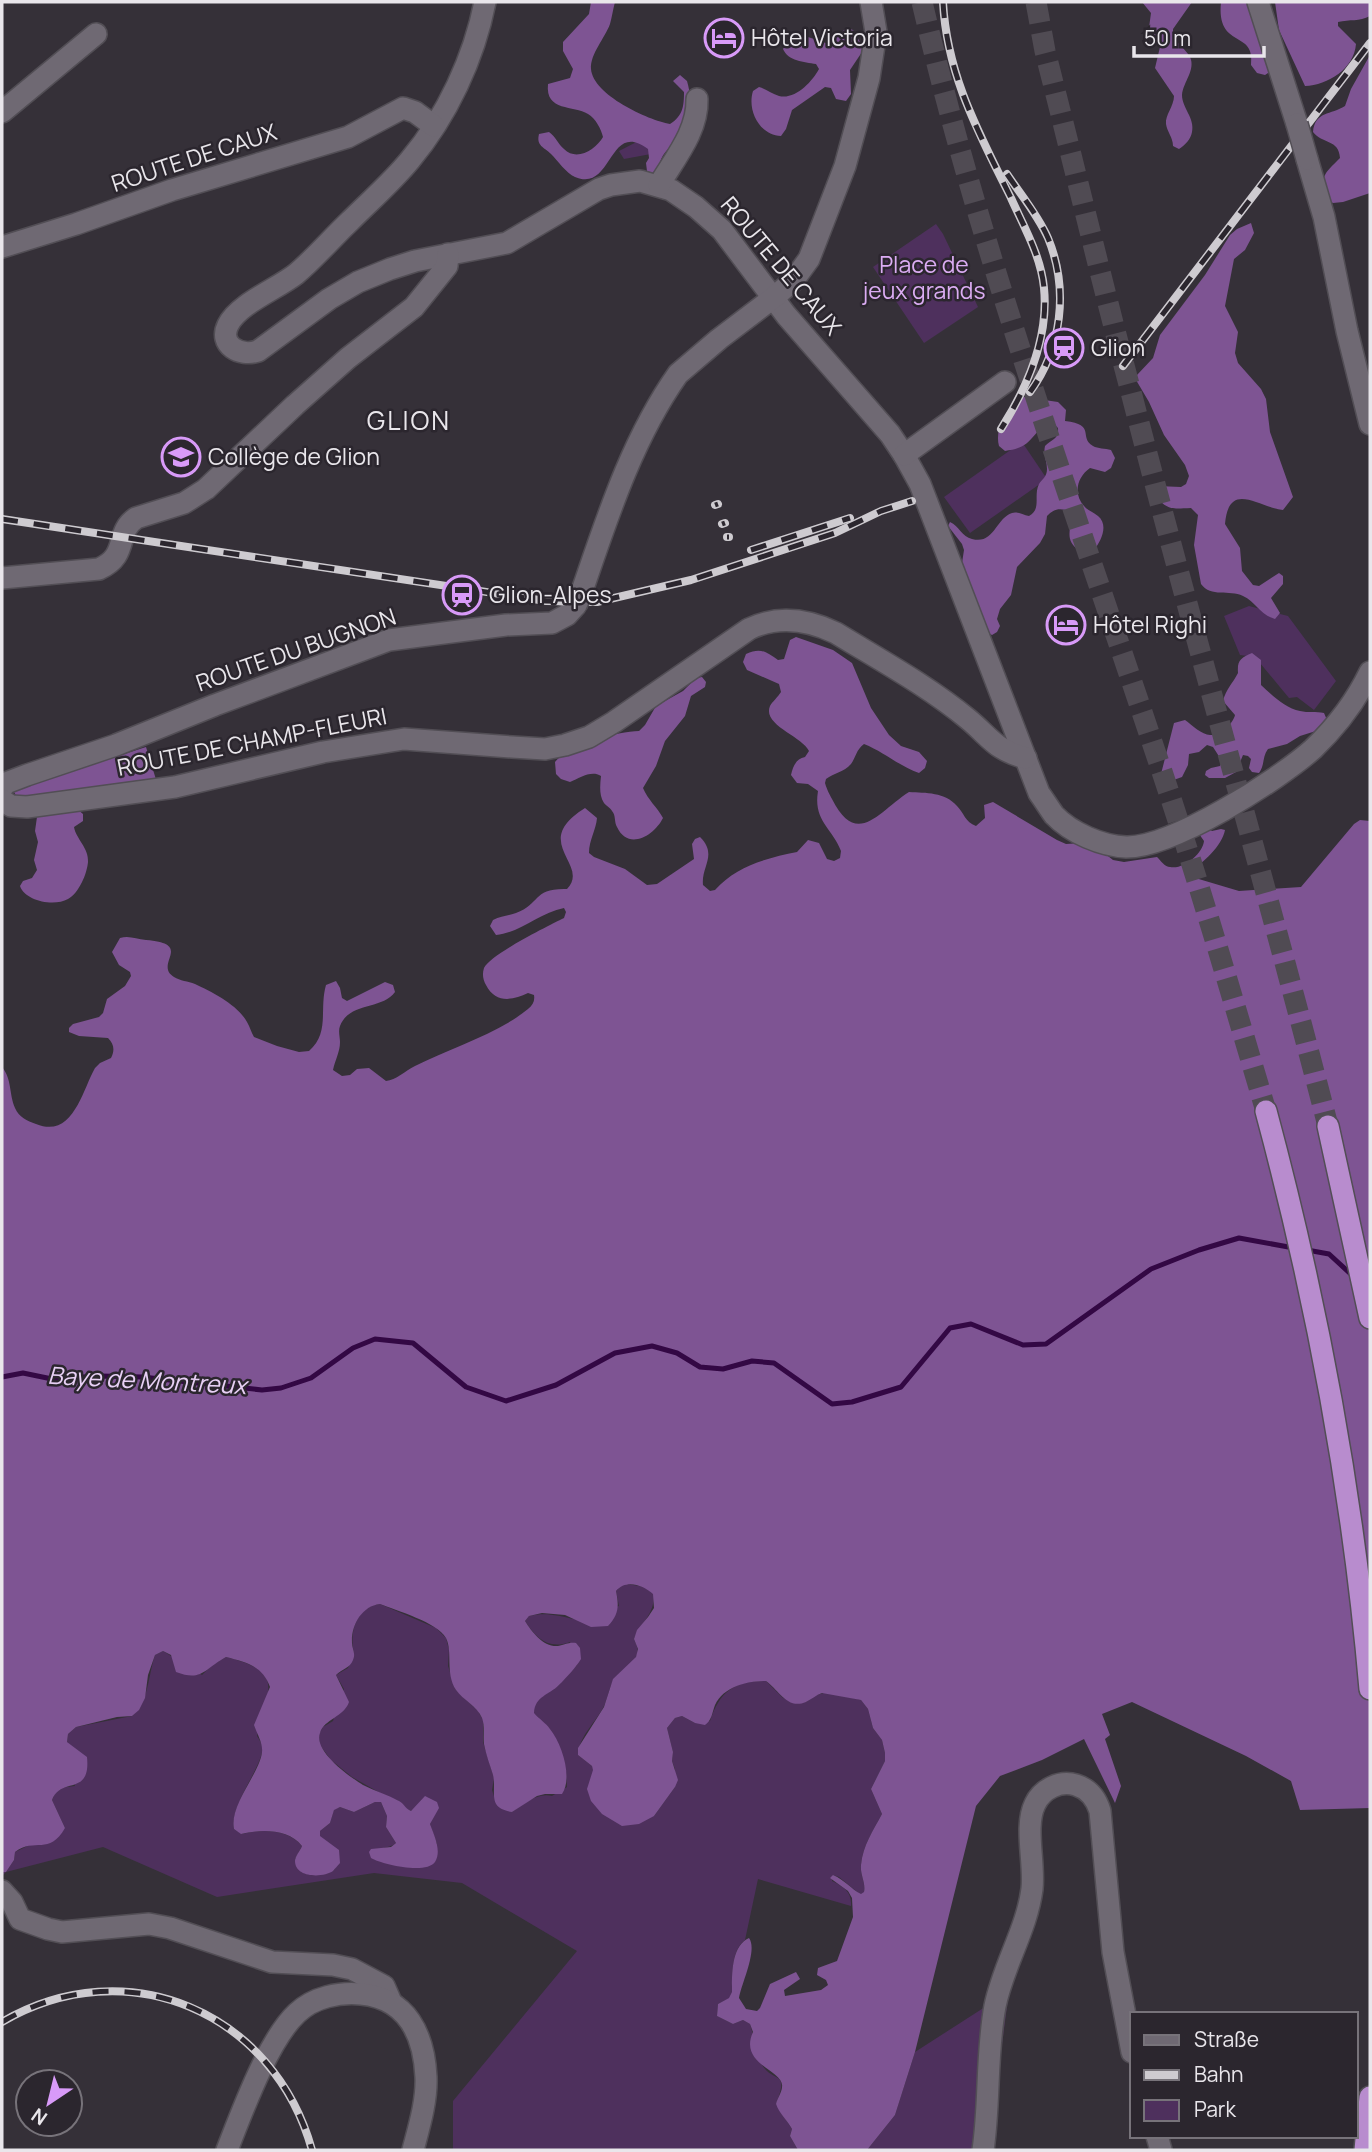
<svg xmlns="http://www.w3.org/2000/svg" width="1372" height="2152" font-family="Manrope,sans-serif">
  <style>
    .green { fill: #4e305d }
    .forest { fill: #7e5493 }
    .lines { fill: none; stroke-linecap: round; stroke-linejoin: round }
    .stream { stroke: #330844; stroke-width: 5 }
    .highway-tunnel { stroke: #504b53; stroke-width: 21; stroke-dasharray: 21 10; stroke-linecap: butt }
    .minor-casing { stroke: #524e55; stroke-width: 24 }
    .highway-casing { stroke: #524e55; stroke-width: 24 }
    .minor { stroke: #6f6973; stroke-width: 21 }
    .highway { stroke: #b88cce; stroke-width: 21 }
    .rail-casing { stroke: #cecbd0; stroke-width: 8 }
    .rail { stroke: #2b262e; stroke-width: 5; stroke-dasharray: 16; stroke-linecap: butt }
    .minor-bridge-casing { stroke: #524e55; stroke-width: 24; stroke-linecap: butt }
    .minor-bridge { stroke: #6f6973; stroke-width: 21 }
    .labels { text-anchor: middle; stroke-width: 5; stroke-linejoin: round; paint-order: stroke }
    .poi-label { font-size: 23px; fill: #e9e6eb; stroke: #2b262e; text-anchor: start }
    .street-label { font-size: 23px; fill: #e9e6eb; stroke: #2b262e }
    .park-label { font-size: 23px; fill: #dbacf3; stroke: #2b262e }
    .water-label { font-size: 24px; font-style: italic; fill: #e8d0f5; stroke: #2b262e }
    .quarter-label { font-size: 26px; letter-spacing: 2px; fill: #e9e6eb; stroke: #2b262e }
  </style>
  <rect width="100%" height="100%" fill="#353038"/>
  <g class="green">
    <polygon points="658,131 651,154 624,159 619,151"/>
    <polygon points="936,224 943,234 978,307 924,343 873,267"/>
    <polygon points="1022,442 1047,479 970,533 944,497"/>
    <polygon points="1249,606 1288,616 1336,681 1314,710 1297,697 1289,698 1255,657 1240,655 1224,616"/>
    <path d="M627,1584l18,3 9,7c0,22 -12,26 -20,45 2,5 5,10 3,16 -3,10 -13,13 -19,20 -9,9 -9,20 -14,31 -8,16 -25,30 -26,49l14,11 2,4 60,46 21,-29v-18l-3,-8 1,-9 -6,-24 8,-10 7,-2 13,7 15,-2c10,-30 24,-40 56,-40l17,17 23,4 10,-7 12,-3 33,8 7,9 5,19 9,12 3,13v8l-14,28 11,25c-9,17 -19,31 -21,51 -1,10 5,18 3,28l-3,2 -22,-18 -6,-2 -1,6c12,6 20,11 19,25l-93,-27 -13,61c-14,10 -13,36 -12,52l-3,6 -12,6 -1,12 16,8 10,-4 7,4c4,12 5,28 11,39 12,22 29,5 15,41l16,25 -2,7 8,14h-345v-49l124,-150 -115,-68 -88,-10 -157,24 -114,-50 -97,25 -4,4v-4h4l8,-12 1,-8 50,-24 -13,-28c5,-12 11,-13 23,-14l-8,-44 1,-8 8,-7 56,-11c17,-15 16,-40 23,-61l8,-4 39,24 10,-10 14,-8c60,15 42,31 31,79 2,3 4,6 5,10 4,17 -33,58 -28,83l8,5c19,-5 46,-5 60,12l-7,13 38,12c14,-18 1,-24 -13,-34v-6l10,-8 4,-14 6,-2 14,5 21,-10h6l6,14 -1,11 10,16c-7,6 -17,4 -27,10l68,-9 -7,-20 3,-7 -16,-11 -6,5 -5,-2 -9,-9 -8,-2 -37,-21 -21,-17 -11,-15 -2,-9 5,-9 10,-6 11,-32 -8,-14 12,-7 6,-15c-5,-19 2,-47 26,-49l56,24 10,10 3,12 -1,16 8,24 22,21 5,9v22l11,36 -2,12 4,13 16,9c12,-8 25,-20 40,-16l15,-9 -1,-16 -16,-42 -17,-16 1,-8 4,-6 21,-14 8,-11 10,-9 -7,-23c-22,8 -34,-4 -45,-21l4,-5c17,-4 29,0 45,3 12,2 33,-9 45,-13l-3,-15 4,-5z"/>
    <polygon points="1008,1999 988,2150 867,2150 895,2115 915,2052 985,2007"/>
  </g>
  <g class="forest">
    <path d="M591,2h24c-2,7 -3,15 -5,22 -5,14 -20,30 -19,45 2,26 57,51 79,55 13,-8 14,-18 14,-32l-11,-11 7,-6 7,6c7,24 2,43 -14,62 -8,10 -14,14 -14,28l-4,3 -8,-3 -1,-8 3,-5 -1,-9c-40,-30 -35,44 -73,28 -9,-4 -17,-16 -24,-23 -7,-7 -15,-8 -12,-20l10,-2c7,5 9,12 15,17 13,13 32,0 39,-12 -2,-8 -7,-18 -15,-23 -14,-9 -43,-2 -40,-30l22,-6 3,-9 -10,-18v-9l26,-28z"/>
    <path d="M1142,2h50l-19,27v6c4,8 13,15 17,22 6,13 -7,25 -8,38 0,13 13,23 10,37 -1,7 -7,13 -13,17l-6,-3c0,-9 -6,-14 -7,-22 -1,-9 8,-18 8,-28l-19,-28 5,-21 -12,-12 3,-22z"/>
    <path d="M1221,2h41l9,69 -6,4 -8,-2 -6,-8c5,-36 -35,-15 -30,-63z"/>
    <path d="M1275,2h95v14c-11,6 -20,3 -32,6v4l18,18c-2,25 -28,41 -51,42l-26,-56z"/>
    <path d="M847,28l6,2 11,19 -14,21 1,24 -5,7 -10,-2 -5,-11 -6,-1 -33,23 -6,19 -5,7c-22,-1 -34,-26 -28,-45l6,-4c7,2 13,7 20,9 16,4 33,-14 40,-27l-3,-5c-12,-2 -28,-3 -33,-15l8,-12 14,-1 21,7z"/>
    <path d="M1370,55v138l-27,9 -10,1 -8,-4c-4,-24 -2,-24 15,-41 -1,-19 -18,-14 -27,-26 2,-21 18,-17 32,-26l6,-17z"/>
    <path d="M1251,223l3,10 -9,17 -11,9 -9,47 13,26 -3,21 3,10 23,26 5,10 4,33 23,65 -10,13c-26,-3 -54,-30 -58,14l15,24 2,23 11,14 6,1 20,-13 4,3v8l-12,14 9,15 -5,6c-16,-5 -19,-17 -32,-23 -14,-7 -32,2 -42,-12l-7,-39 4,-30 -7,-7c-23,1 -22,2 -40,-15l-1,-4 7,-3 24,1 5,-3 3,-8 -4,-11 -21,-30 -15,-33 -13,-22 1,-5 16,-17 7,-23 45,-60 25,-40 7,-6z"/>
    <path d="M1024,397l34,5 8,8 -1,11c32,4 13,16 28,25 5,3 12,2 18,4l4,8 -4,10 -6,4 -15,-4c-13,9 -17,26 -6,38 3,4 9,6 14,10 11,9 3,25 -4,34l-12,3c-23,-16 -5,-24 -16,-43 -9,-2 -13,0 -19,6l-2,18 -5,9 -23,24 -6,28 -11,14 -3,10 3,7 -3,6 -5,3 -5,-3 -25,-69 2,-13 -2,-6 -14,-18 2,-4c9,4 12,15 22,17 22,6 24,-21 40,-26 5,-2 11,2 17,3 13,-7 4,-20 10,-32 3,-5 8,-7 8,-15 0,-8 -4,-14 -2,-23 6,-7 14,-6 13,-18l-5,-5c-25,8 -16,24 -48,28l-6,-5c-5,-18 9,-41 25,-49z"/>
    <path d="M796,637l37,13 19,13 19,45 18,27 12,11 18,6 8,9 -2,7 -6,5c-20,-7 -35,-21 -55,-29 -8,6 -8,13 -13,20 -7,8 -17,9 -25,15l-1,4c2,7 4,10 7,16 25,50 47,12 77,-7 17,1 36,0 48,14 7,7 8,16 19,20l9,-8 -1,-13 9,-3 64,38 9,4 16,-1 17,6 14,11 11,2 33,-5c4,4 8,10 13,10 14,3 33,-14 34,-26l-7,-10 8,-4 7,4 9,-2 4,1c-3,16 -22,33 -35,41l-1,3 3,3 47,14 62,-4 53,-63 6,-4 10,1v987l-70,2 -9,-29 -45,-25 -114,-54 -30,12 8,21 -5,4 16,47 -6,17 -31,-64 -42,21 -42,16 -24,30 -61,246 -20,63 -28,35h-69l-8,-14 2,-7c-5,-9 -13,-16 -16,-25 1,-5 6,-12 6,-17 3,-17 -44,-22 -29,-55l-3,-8 -7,-4 -10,4 -16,-8 1,-12 11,-6 3,-6c0,-17 -1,-46 17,-54 9,12 -8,46 -10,60l7,11 11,2 3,-3 10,-24 26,-12 4,7 -16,11 1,6 36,-6 7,-5 -2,-5 -9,-5 1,-7 19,-7 16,-44 -1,-19 -4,-7 -18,-13 3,-3c12,5 18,14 28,19l3,-2c2,-9 -4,-17 -3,-27 2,-20 12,-34 21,-51l-11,-25 14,-28v-8l-3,-13 -9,-12 -5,-19 -7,-9 -39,-7c-6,2 -10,6 -16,9 -19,8 -27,-12 -40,-21 -18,0 -42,5 -51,24 -3,8 -3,15 -10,20l-10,-2 -13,-7 -7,2 -8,10 6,24 -1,9 6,19 -3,7 -21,29 -15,8 -17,2 -20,-12 -11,-13 -4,-12 6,-19 -1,-4 -14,-11v-7l26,-41 9,-28 23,-22 2,-8 -4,-10 3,-9 11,-13 6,-9 -1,-14c-10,-9 -27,-15 -37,-3 3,15 3,23 -8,35l-17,1 -26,-12 -23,-2 -13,3 -4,5c7,11 18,26 33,25 7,-1 10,-4 18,-3l4,5 1,11c-5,8 -15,19 -22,26 -10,10 -24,11 -25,28 5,6 12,10 16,16 12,15 23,49 12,65h-17l-8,2 -25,16c-26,-4 -15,-20 -19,-37 -3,-10 -7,-20 -9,-31 -1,-8 1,-18 -2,-26 -5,-12 -19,-18 -26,-28 -11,-17 -3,-38 -10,-52 -9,-16 -49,-27 -66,-34 -18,2 -29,21 -28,39 0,6 4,10 1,17 -3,8 -11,9 -17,15l13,27c-5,15 -25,17 -29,31 -7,18 30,44 43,52 12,6 25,10 36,16 6,3 5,7 12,10l14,-15 12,6 2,6 -9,16c4,11 12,27 5,38 -9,13 -54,2 -64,-4l-2,-6 2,-3 20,-2 5,-4 -10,-16 1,-11 -6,-14h-6l-21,10 -14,-5 -6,3 -4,13 -10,8v5l19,14 1,13c-2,2 -6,7 -7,8 -10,7 -38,7 -38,-10 0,-5 5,-10 7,-15 -13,-17 -41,-17 -61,-12l-7,-5c-5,-24 26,-56 28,-77 1,-9 -5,-18 -8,-27l16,-38c-7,-21 -24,-25 -44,-30 -22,12 -24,25 -50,15l-5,-17 -8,-4 -8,4 -7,20 -3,23 -6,12 -7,6 -15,1 -41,10 -8,7 -1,8 20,15c4,40 -26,19 -35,43l13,28c-16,28 -30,9 -50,24l-1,8 -8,12h-4v-805c10,12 7,27 13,41 4,9 12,13 21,16 37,15 46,-33 59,-56l5,-5 11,-5c4,-8 3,-14 -3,-20l-29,-2 -10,-4v-4l4,-4 26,-7 4,-4 4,-14 18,-13 6,-10 -1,-4 -11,-7 -7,-13 8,-14c9,-3 16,1 26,2 49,4 7,24 28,37 6,4 14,4 21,7 17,8 43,21 52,38 3,5 4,10 7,15l23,9 22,6 10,-1c21,-18 10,-42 17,-66l10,-4 4,7 2,10 5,3 38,-19 8,3 2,7c-13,18 -46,10 -55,34 -2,5 0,11 0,16 0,10 -5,18 -7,28l9,6 8,-1 7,-6 12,-1 17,13c10,-1 19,-10 29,-15 35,-18 83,-32 113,-57 5,-4 7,-8 6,-14l-6,-2c-16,8 -33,10 -42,-8 -3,-5 -4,-11 -2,-17 7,-14 64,-42 80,-50l2,-6 -2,-4c-25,5 -44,25 -68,27l-6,-9 3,-6c8,-4 15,-4 23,-7 25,-9 16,-25 51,-24 24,-25 -38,-46 18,-81l12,10c-1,12 -8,22 -8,35l5,4 31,12 22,16 10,-1 37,-25 -2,-15 3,-5 5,-2c18,18 1,29 3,48l7,6 5,-1c21,-24 52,-32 82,-38l11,-12 11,3 8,16 7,2 6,-3 1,-7c-9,-23 -28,-30 -23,-60l-10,-7 -11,-1 -6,-8c2,-9 5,-16 14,-18l4,-6c-7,-15 -47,-26 -39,-45 2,-4 8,-9 11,-14l-2,-8 -32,-14 -4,-8 3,-8c15,-7 20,-2 32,6l6,-1 6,-19z"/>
    <path d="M1252,653l9,7v25c11,10 24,23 39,26 8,2 16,0 24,2l3,7 -8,10 -19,6 -13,8 -19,5c-6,8 -3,16 -9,24l-7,-1 -3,-4 2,-9 -3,-3 -5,-1 -7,17 -11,6h-16l-4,-3 1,-4 5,-3 9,-2 2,-5 -9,-14 -6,-2 -8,7 -10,2 -1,11 -6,12 -14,5 -6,-3 -1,-5 13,-51 11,-3c7,5 17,15 25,15 10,1 23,-11 25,-20l-12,-14c3,-12 10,-18 15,-28 -1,-13 3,-15 14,-20z"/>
    <path d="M702,677l4,5 -1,5 -14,9 -6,20 -20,25 -9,25 -13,22c5,12 14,19 20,30 -9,18 -35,33 -46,9 -3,-5 -1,-12 -5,-16 -1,-3 -6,-5 -8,-8 -5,-7 -4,-18 -3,-27 -10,-6 -21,2 -31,6l-9,-3 -5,-5 -1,-12c14,-17 63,-31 84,-31l6,-6 11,-19 27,-15 13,-13z"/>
    <polygon points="146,747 158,786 18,799 14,792 16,789"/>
    <path d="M77,809l6,5v7l-9,6c2,12 15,21 14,35 -1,12 -9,31 -20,37 -14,8 -43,2 -48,-13l3,-5 9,-3 5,-8 -3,-10 4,-18 -3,-11 2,-14 5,-4z"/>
  </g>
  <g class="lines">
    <g class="stream">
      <polyline points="1307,1250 1329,1254 1354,1277"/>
      <polyline points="2,1377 23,1373 52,1379 100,1376 142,1377 262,1390 281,1388 311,1378 353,1348 375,1339 413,1343 466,1387 506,1401 556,1385 615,1353 652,1346 677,1353 700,1367 723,1369 752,1361 774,1363 832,1404 852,1402 901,1387 950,1328 971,1324 1023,1345 1046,1344 1151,1269 1199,1250 1239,1238 1294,1248"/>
    </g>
    <g class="highway-tunnel">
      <path d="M922,2c59,254 150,499 232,746 41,120 76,242 112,363"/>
      <path d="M1036,2l9,49c29,114 56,228 86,341 63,245 134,489 197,734"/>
    </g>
    <defs>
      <g id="minor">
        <path d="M485,2c-11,56 -38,114 -75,158 -18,22 -40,41 -60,61 -18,17 -35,37 -54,53 -19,15 -58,30 -68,51 -10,20 12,32 30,26l71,-52 29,-17 32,-13 25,-8 92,-18 92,-54 12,-4 29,-4 31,9 25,17 26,23 64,85 104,119 14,21 16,29 119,309c5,7 10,15 15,22 17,18 48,31 72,32 46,1 152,-67 187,-98 23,-22 43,-48 57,-77"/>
        <polyline points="1258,2 1297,124"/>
        <polyline points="2,112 96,34"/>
        <polyline points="1307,159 1324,217 1347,331 1370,424"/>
        <path d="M659,185c16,-27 39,-54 38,-86"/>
        <polyline points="2,247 76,224 172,190 348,137 403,108 415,112 434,126"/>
        <polyline points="904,455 1005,382"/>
        <path d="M2,578l97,-9c31,-14 15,-36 37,-51l48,-15 22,-14 89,-84 53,-47 66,-51 33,-41 1,-12"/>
        <path d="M581,594c26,-76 51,-155 97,-220l41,-35 54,-41 20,-17 16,-22 36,-93 24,-88 7,-46 -5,-30"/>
        <polyline points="2,788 6,783 27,775 116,745 215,705 389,640 506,625 552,623 567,615 576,605"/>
        <path d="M2,800l9,6 16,1 148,-20 148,-35 81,-13 108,8 33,2 20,-4 24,-8 25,-15 135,-93c29,-14 58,-10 87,4 44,27 92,53 132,86 23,19 27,31 58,39"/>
        <polyline points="2,1891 12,1902 20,1919 48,1929 62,1932 149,1924 170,1928 272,1962 333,1965 352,1969 384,1986 391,2002"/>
        <polyline points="1157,2136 1161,2150"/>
        <path d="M227,2150c15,-38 41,-110 70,-137 17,-16 42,-21 64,-19 46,4 63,41 65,83 1,24 -7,50 -13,73"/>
        <path d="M983,2150c7,-47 3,-96 12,-144 8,-40 32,-77 37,-117 3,-26 -8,-63 3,-85 7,-15 25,-24 41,-19 13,4 20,13 24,26l13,141 19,100"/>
      </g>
      <g id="highway">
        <path d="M1266,1111c51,190 87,382 104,578"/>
        <polyline points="1328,1126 1370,1318"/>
        <polyline points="1365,2150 1370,2097"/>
      </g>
    </defs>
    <use href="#minor" class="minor-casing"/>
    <use href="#highway" class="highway-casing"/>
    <use href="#minor" class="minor"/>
    <use href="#highway" class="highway"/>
    <defs>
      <g id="rail">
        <path d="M943,2c4,74 36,131 68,196 13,29 30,58 33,90 5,50 -17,100 -43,141"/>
        <path d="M1007,174c14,21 31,41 41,64 21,51 14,110 -18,154"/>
        <polyline points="1123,366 1370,43"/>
        <polyline points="715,505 718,504"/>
        <polyline points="2,519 546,601 597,602 691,580 835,533 881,511 912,501"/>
        <polyline points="722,524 725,523"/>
        <polyline points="727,537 729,537"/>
        <polyline points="751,550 850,518"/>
        <path d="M2,2022c125,-73 272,-10 310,128"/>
      </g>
    </defs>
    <use href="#rail" class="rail-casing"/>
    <use href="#rail" class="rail"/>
    <defs>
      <g id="minor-bridge">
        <polyline points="1297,124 1307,159"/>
        <polyline points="576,605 581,594"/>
      </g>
    </defs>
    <use href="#minor-bridge" class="minor-bridge-casing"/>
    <use href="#minor-bridge" class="minor-bridge"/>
  </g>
  <defs>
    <symbol id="hotel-ring" viewBox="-11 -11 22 22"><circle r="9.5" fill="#2b262e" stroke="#d89af8" stroke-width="1.5"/><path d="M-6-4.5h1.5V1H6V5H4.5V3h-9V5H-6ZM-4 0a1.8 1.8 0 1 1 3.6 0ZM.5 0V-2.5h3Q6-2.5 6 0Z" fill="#d89af8"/></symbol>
    <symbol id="station-ring" viewBox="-11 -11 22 22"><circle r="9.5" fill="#2b262e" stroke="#d89af8" stroke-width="1.5"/><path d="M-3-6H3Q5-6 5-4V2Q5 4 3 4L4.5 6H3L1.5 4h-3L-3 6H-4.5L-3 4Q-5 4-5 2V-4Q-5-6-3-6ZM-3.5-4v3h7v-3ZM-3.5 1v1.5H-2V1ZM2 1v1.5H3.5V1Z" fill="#d89af8"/></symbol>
    <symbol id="school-ring" viewBox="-11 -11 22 22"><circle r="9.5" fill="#2b262e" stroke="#d89af8" stroke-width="1.5"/><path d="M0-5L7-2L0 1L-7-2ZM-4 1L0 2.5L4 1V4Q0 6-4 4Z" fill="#d89af8"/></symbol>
  </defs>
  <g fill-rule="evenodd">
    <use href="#hotel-ring" x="702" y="16" width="44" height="44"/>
    <use href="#station-ring" x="1042" y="326" width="44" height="44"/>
    <use href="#school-ring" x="159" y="435" width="44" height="44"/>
    <use href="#station-ring" x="440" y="573" width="44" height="44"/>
    <use href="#hotel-ring" x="1044" y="603" width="44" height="44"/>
  </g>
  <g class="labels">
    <g class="poi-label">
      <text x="751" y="46">Hôtel Victoria</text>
      <text x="1091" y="356">Glion</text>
      <text x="208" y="465">Collège de Glion</text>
      <text x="489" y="603">Glion-Alpes</text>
      <text x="1093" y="633">Hôtel Righi</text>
    </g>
    <g class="street-label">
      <text transform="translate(194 158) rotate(-18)" y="8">ROUTE DE CAUX</text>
      <text transform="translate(781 266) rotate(50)" y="8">ROUTE DE CAUX</text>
      <text transform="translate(296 650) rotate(-19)" y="8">ROUTE DU BUGNON</text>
      <text transform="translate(252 742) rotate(-11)" y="8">ROUTE DE CHAMP-FLEURI</text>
    </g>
    <g class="park-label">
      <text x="924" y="273">Place de<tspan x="924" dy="26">jeux grands</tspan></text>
    </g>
    <g class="water-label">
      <text transform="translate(147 1381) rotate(3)" y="8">Baye de Montreux</text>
    </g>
    <g class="quarter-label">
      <text x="409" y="430">GLION</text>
    </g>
  </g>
  <rect width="1372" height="2152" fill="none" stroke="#e9e6eb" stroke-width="7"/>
  <rect x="1130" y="2012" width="228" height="126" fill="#2b262e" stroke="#77737a" stroke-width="2"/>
  <rect x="1144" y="2035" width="35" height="10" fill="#6f6973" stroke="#77737a" stroke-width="2"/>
  <text x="1194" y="2047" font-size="21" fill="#e9e6eb">Straße</text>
  <rect x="1144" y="2070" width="35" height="10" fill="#cecbd0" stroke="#77737a" stroke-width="2"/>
  <text x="1194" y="2082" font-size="21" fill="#e9e6eb">Bahn</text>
  <rect x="1144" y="2100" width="35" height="21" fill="#4e305d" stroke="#77737a" stroke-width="2"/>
  <text x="1194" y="2117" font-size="21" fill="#e9e6eb">Park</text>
  <g transform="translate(49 2103) rotate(215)"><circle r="33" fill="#2b262e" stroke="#77737a" stroke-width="2"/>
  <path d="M0-5L12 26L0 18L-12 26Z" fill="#d89af8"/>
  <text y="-10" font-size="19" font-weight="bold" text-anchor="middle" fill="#e9e6eb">N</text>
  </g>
  <path d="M1134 46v10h130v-10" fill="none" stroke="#e9e6eb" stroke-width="3.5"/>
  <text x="1144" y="46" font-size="21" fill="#e9e6eb" stroke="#2b262e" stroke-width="5" paint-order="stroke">50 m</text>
</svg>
